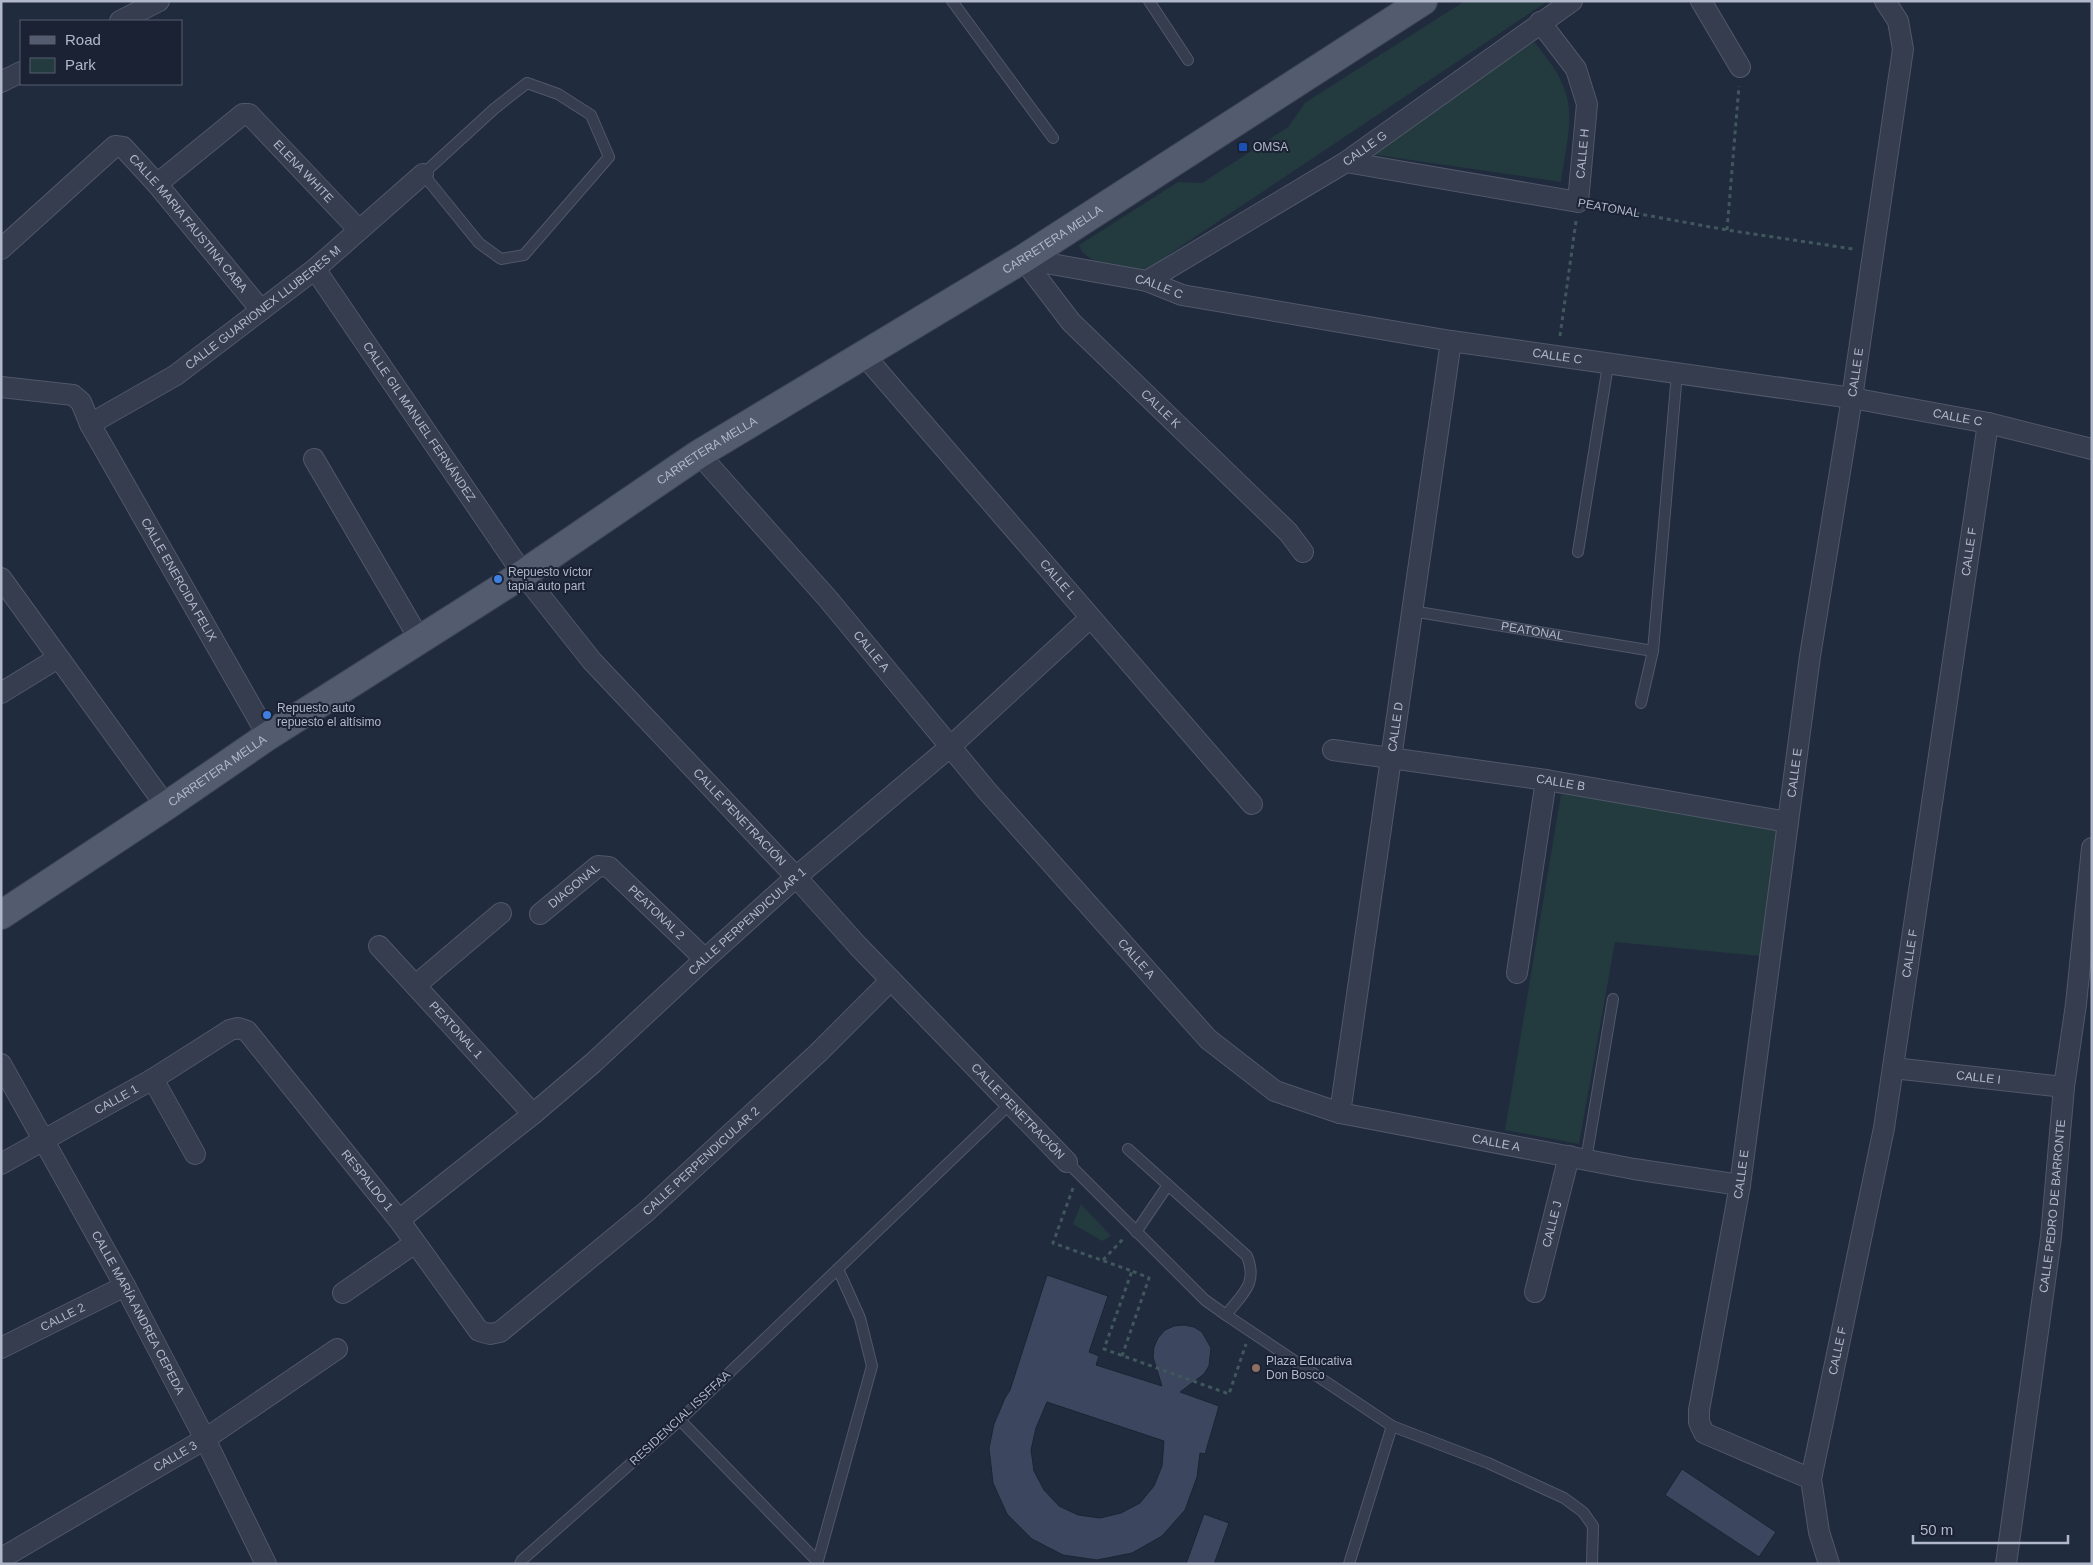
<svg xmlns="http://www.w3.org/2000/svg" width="2093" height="1565" font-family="Arial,sans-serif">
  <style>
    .green { fill: #233a3f }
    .building { fill: #3c475f; stroke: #1c2435; fill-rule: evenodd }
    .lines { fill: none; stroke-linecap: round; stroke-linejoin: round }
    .service-casing { stroke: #505869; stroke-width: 12 }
    .minor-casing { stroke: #505869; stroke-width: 22 }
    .primary-casing { stroke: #3e4657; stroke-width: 30 }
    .path { stroke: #40575c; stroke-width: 3; stroke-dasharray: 4 4; stroke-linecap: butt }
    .service { stroke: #353d4e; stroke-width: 10 }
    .minor { stroke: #353d4e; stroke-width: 20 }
    .primary { stroke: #525c6e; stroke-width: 28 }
    .transit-dot { fill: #1a4fb4; stroke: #1a2233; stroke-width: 2 }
    .shop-dot { fill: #3f7fe0; stroke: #1a2233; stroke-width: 2 }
    .education-dot { fill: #8d6e63; stroke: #1a2233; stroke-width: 2 }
    .labels { text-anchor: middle; stroke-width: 4; stroke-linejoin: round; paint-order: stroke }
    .poi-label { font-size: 12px; fill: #b0b8ca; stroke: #1a2233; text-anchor: start }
    .street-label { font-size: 12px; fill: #b0b8ca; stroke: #1a2233 }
  </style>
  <rect width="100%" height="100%" fill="#212b3e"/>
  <g class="green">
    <path d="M1465,1h83l-401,268c-17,1 -64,-4 -68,-24l99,-63 24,1 86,-56 18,-25z"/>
    <path d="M1534,42c47,55 37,73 27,140l-191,-28z"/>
    <polygon points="1561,794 1777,826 1760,956 1615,942 1579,1144 1505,1130"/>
    <polygon points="1081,1204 1111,1236 1102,1241 1073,1224"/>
  </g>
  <g class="building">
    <path d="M1047,1275l61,21 -19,56 10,4 -3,9 66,21 -9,-29 1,-10 4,-9 7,-8 9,-4 10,-1 10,2 8,5 9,16 -2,18 -5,8 -24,18 39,14 -14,48 -5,-1 -3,24 -12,33 -23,26 -30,17 -35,7 -34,-5 -31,-16 -25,-25 -14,-31 -4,-35 5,-24 11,-26 5,-8zM1047,1402l117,39 -2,25 -8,20 -14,17 -19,10 -21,5 -22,-3 -19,-9 -15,-16 -10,-19 -3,-21 5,-22z"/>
    <polygon points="1682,1469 1776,1532 1759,1557 1665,1495"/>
    <polygon points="1204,1514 1229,1523 1214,1564 1186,1564"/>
  </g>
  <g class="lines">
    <defs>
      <g id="service">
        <polyline points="952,1 1053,138"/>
        <polyline points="1149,1 1188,60"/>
        <polygon points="527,83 558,94 591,115 609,157 524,255 501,259 479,243 423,174 494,109"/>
        <polyline points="1578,552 1608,365"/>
        <path id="s1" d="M1412,611l241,40"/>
        <polyline points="1641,703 1653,651 1677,373"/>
        <path d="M1128,1149l119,107c11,28 -4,37 -21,59"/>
        <polyline points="1586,1160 1613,999"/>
        <polyline points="1067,1162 1205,1300 1226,1315 1392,1426 1488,1463 1564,1498 1583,1512 1593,1526 1592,1564"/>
        <polyline points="1136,1232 1168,1185"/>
        <polyline points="680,1420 818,1562"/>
        <polyline points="520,1564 522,1560 680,1420 1011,1103"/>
        <polyline points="817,1564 872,1366 860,1318 838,1269"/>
        <polyline points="1349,1564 1392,1426"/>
      </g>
      <g id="minor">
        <polyline points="1701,1 1740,67"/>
        <polyline points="120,21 159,1"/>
        <polyline points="1,82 21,72"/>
        <path id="s2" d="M1346,162l232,40 9,-98 -11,-35 -36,-47"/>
        <path id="s3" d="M157,184l86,-70h6l110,116"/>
        <path id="s4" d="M1,249l114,-103 8,1 34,37 104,126"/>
        <path id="s5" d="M1023,259l124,22 35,14 269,46 401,57 136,25 104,26"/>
        <path id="s6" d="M1023,259l48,63 217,210 15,20"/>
        <path id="s7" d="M315,269l208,305 69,87 204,216 62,69 209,216"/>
        <path id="s8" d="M1147,281l199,-119 226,-161"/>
        <path id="s9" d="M863,354l389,450"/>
        <path id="s10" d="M1,387l72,8 8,7 9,22 178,312"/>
        <path id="s11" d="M90,424l86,-49 139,-106 108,-95"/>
        <path id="s12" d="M699,454l129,145 159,192 221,248 67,52 65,22 294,56 106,16"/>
        <polyline points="314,459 420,640"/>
        <polyline points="1,578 166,806"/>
        <polyline points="1,693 58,658"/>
        <path id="s13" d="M1333,750l213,30 242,42"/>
        <path id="s14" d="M540,914l58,-48 11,1 96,92"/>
        <path id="s15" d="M379,946l154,168"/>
        <polyline points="1517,973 1546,780"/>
        <polyline points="416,985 501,913"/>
        <path id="s16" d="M1,1064l124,222 80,153 61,125"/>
        <path id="s17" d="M1893,1068l171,19"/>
        <polyline points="153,1079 195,1154"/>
        <path id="s18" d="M1340,1113l111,-772"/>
        <path id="s19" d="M1,1164l152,-85 77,-49 8,-2 9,3 152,189 80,111 11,3 10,-2 147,-121 171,-158 73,-73"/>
        <path id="s20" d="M399,1220l134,-106 60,-51 112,-104 91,-82 155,-131 139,-128"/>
        <path id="s21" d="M1535,1292l34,-136"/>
        <polyline points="343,1293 415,1243"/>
        <path id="s22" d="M1,1348l124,-62"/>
        <path id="s23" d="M1811,1479l-107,-46 -5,-11v-12l41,-225 70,-529 42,-258 51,-349 -5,-28 -13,-20"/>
        <path id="s24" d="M7,1555l198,-116 132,-90"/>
        <path id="s25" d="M1829,1564l-10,-32 -8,-53 73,-351 104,-705"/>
        <path id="s26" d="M2006,1564l45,-327 13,-150 12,-83 16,-156"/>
      </g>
      <g id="primary">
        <path id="s27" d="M1,915l165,-109 102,-70 255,-162 176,-120 324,-195 400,-258"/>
      </g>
    </defs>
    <use href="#service" class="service-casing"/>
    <use href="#minor" class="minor-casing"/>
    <use href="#primary" class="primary-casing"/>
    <g class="path">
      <polyline points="1596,206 1727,230 1853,249"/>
      <polyline points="1727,230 1739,86"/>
      <polyline points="1560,336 1576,221"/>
      <polyline points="1073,1188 1053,1243 1132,1271 1104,1349 1229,1394 1246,1344"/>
      <polyline points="1103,1260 1124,1238"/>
      <polyline points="1122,1356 1149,1278 1132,1271"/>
    </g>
    <use href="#service" class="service"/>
    <use href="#minor" class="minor"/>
    <use href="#primary" class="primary"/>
  </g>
  <rect class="transit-dot" x="1238" y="142" width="10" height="10" rx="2.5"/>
  <g class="shop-dot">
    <circle cx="498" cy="579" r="5"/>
    <circle cx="267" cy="715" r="5"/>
  </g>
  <circle class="education-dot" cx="1256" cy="1368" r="5"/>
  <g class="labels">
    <g class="poi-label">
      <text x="1253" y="151">OMSA</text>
      <text x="508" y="576">Repuesto víctor<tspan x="508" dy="14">tapia auto part</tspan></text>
      <text x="277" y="712">Repuesto auto<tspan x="277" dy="14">repuesto el altísimo</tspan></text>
      <text x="1266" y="1365">Plaza Educativa<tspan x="1266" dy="14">Don Bosco</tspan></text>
    </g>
    <g class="street-label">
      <text dy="4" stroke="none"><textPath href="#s8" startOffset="255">CALLE G</textPath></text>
      <text dy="4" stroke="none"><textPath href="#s2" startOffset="284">CALLE H</textPath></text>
      <text dy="4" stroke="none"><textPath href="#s3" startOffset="196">ELENA WHITE</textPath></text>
      <text transform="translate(1609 208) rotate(10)" y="4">PEATONAL</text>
      <text dy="4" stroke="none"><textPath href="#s4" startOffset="262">CALLE MARIA FAUSTINA CABA</textPath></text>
      <text dy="4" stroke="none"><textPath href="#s27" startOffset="1250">CARRETERA MELLA</textPath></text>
      <text dy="4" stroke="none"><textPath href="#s5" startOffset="139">CALLE C</textPath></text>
      <text dy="4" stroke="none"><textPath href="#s11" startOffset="209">CALLE GUARIONEX LLUBERES M</textPath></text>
      <text dy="4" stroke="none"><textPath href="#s5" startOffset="544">CALLE C</textPath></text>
      <text dy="4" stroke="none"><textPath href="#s23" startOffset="1190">CALLE E</textPath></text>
      <text dy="4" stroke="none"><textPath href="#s6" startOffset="204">CALLE K</textPath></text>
      <text dy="4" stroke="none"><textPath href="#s5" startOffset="949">CALLE C</textPath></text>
      <text dy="4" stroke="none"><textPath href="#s7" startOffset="185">CALLE GIL MANUEL FERNÁNDEZ</textPath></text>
      <text dy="4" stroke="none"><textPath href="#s27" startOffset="845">CARRETERA MELLA</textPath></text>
      <text dy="4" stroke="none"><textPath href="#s25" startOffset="1028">CALLE F</textPath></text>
      <text dy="4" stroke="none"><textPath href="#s10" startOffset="286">CALLE ENERCIDA FELIX</textPath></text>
      <text dy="4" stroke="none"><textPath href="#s9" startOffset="298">CALLE L</textPath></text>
      <text dy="4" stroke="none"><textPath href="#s1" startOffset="122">PEATONAL</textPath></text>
      <text dy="4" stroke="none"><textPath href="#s12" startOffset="262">CALLE A</textPath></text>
      <text dy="4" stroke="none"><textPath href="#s18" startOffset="390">CALLE D</textPath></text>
      <text dy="4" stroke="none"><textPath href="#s27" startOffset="260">CARRETERA MELLA</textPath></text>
      <text dy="4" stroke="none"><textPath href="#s23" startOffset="785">CALLE E</textPath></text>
      <text dy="4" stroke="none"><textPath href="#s13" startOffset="230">CALLE B</textPath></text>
      <text dy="4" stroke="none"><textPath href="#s7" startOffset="695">CALLE PENETRACIÓN</textPath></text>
      <text dy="4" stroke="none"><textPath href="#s14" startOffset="44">DIAGONAL</textPath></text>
      <text dy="4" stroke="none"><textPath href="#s14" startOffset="152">PEATONAL 2</textPath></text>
      <text dy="4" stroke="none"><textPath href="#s20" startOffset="459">CALLE PERPENDICULAR 1</textPath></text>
      <text dy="4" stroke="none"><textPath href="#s25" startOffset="622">CALLE F</textPath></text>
      <text dy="4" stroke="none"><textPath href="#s12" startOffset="668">CALLE A</textPath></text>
      <text dy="4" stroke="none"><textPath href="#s15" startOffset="114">PEATONAL 1</textPath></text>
      <text dy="4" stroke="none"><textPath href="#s17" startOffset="86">CALLE I</textPath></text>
      <text dy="4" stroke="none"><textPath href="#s19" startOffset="132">CALLE 1</textPath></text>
      <text dy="4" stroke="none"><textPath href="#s7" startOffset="1100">CALLE PENETRACIÓN</textPath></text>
      <text dy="4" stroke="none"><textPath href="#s12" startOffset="1088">CALLE A</textPath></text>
      <text dy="4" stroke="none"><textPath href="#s19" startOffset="948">CALLE PERPENDICULAR 2</textPath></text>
      <text dy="4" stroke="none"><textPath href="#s23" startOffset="380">CALLE E</textPath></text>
      <text dy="4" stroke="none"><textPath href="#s19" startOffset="475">RESPALDO 1</textPath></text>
      <text dy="4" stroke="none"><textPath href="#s26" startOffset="361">CALLE PEDRO DE BARRONTE</textPath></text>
      <text dy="4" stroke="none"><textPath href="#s21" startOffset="70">CALLE J</textPath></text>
      <text dy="4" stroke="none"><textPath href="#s16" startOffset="284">CALLE MARÍA ANDREA CEPEDA</textPath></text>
      <text dy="4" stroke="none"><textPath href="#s22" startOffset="69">CALLE 2</textPath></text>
      <text dy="4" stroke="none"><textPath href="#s25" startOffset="218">CALLE F</textPath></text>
      <text transform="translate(680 1418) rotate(-43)" y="4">RESIDENCIAL ISSFFAA</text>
      <text dy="4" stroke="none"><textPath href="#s24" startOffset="195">CALLE 3</textPath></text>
    </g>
  </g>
  <rect width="2093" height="1565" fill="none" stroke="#b0b8ca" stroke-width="5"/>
  <rect x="20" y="20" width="162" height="65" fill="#1a2233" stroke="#565e6f"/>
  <rect x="30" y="36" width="25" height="8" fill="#525c6e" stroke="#565e6f"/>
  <text x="65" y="45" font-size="15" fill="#b0b8ca">Road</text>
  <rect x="30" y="58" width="25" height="15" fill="#233a3f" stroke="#565e6f"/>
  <text x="65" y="70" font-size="15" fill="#b0b8ca">Park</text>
  <path d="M1913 1535v8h155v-8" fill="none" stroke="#b0b8ca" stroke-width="2.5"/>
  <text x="1920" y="1535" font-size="15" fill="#b0b8ca" stroke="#1a2233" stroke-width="4" paint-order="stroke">50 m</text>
</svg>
